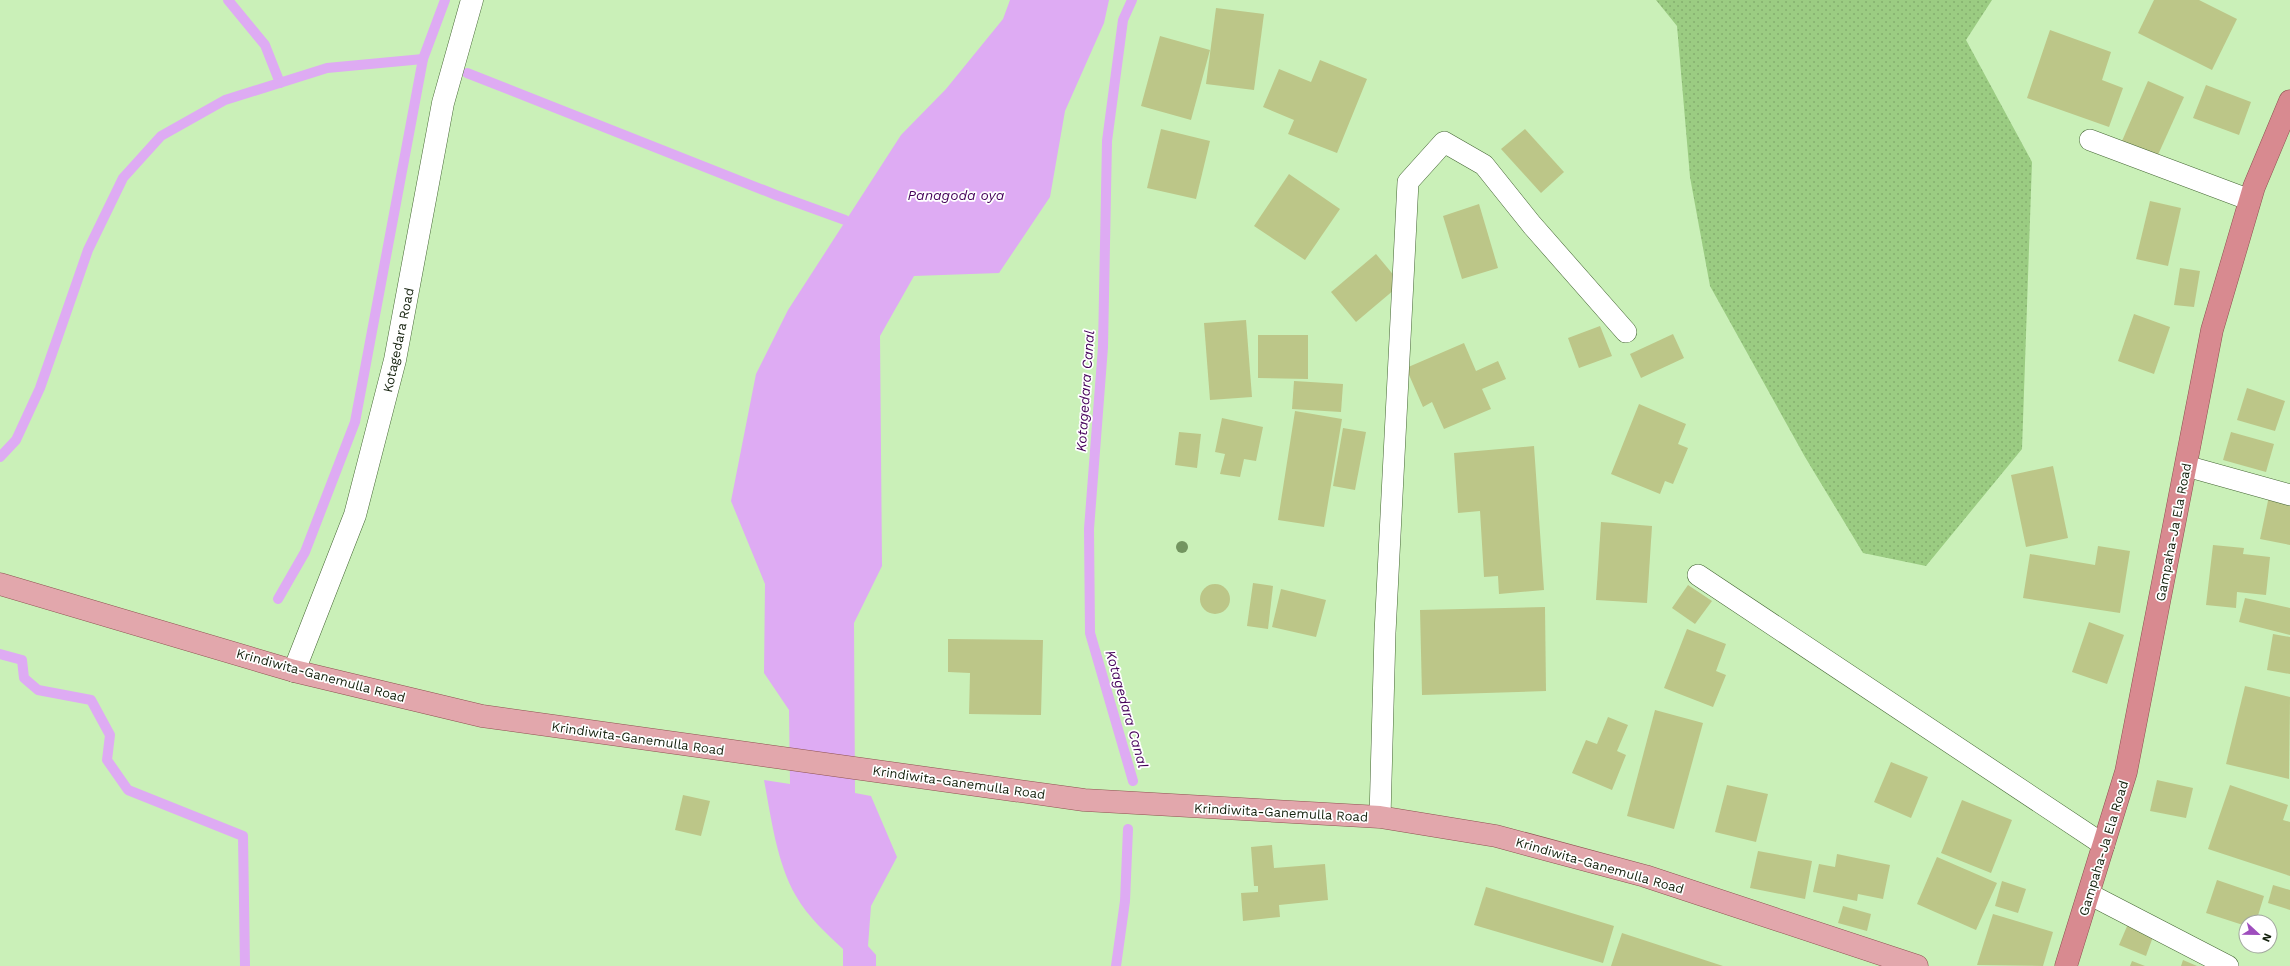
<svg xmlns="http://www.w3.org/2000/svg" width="2290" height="966" font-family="'Work Sans',sans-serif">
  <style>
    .grass { fill: url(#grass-dots) }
    .water { fill: #deabf3 }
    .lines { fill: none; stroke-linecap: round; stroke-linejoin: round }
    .stream { stroke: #deabf3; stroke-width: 10 }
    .building { fill: #bcc688 }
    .service-casing { stroke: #446533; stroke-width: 22 }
    .minor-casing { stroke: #446533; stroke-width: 23 }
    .primary-casing { stroke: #8d5250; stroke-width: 23 }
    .trunk-casing { stroke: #8d5250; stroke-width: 23 }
    .service { stroke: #fff; stroke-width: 21 }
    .minor { stroke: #fff; stroke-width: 22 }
    .primary { stroke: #e2a7ac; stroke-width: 22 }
    .trunk { stroke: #d88a90; stroke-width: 22 }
    .tree { fill: #739560 }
    .labels { text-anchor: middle; stroke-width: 3.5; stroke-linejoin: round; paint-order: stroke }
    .street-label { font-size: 13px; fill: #13200c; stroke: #fff }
    .water-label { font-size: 14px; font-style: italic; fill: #440059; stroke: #fff }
  </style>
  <defs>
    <pattern id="grass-dots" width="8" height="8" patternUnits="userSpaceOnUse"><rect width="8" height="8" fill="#9bcc82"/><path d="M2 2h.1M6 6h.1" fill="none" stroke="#85af6f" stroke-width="1.8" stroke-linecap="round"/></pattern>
  </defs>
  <rect width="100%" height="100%" fill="#caf0b8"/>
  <polygon class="grass" points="1656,0 1992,0 1966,40 2032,162 2022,449 1926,566 1863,553 1805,457 1710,286 1690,177 1677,26"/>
  <path class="water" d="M1010,0h99l-5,23 -39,88 -15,86 -51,76 -85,3 -34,60 2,230 -28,57 1,170 16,3 26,61 -26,49 -3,40 8,9v11h-33v-17c-17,-16 -35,-32 -47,-53 -19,-32 -25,-79 -32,-116l26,4 -1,-74 -25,-37 1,-89 -34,-83 25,-127 32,-64 113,-175 45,-46 57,-70z"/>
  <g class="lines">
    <g class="stream">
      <polyline points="228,0 265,45 280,83"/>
      <polyline points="1132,0 1123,20 1107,141 1103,347 1089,529 1090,633 1133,781"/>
      <polyline points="467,73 776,195 845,220"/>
      <polyline points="0,457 16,440 40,388 88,250 123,178 161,136 225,100 327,68 423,59"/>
      <polyline points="278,599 305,552 355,422 423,59 445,0"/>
      <polyline points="0,654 22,660 24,678 38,690 91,700 110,735 107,760 128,790 243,836 245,966"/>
      <polyline points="1116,966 1125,901 1128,829"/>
    </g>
  </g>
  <g class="building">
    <polygon points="2154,0 2199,0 2237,19 2212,70 2138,33"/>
    <polygon points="1216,8 1264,14 1254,90 1206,84"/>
    <polygon points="2050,30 2111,52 2102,80 2123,88 2109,127 2027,98"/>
    <polygon points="1160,36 1210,50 1191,120 1141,106"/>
    <polygon points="1320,60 1367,79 1337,153 1288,134 1294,120 1263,107 1279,69 1311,82"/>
    <polygon points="2148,81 2184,97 2157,157 2122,141"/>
    <polygon points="2206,85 2251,102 2239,135 2193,118"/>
    <polygon points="1161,129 1210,141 1196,199 1147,188"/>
    <polygon points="1525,129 1564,172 1541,193 1501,149"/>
    <polygon points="1289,174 1340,209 1305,260 1254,226"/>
    <polygon points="2150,201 2181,208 2168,266 2136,259"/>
    <polygon points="1479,204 1498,268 1462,279 1443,216"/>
    <polygon points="1376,254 1401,284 1356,322 1331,292"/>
    <polygon points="2180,268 2200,271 2194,307 2174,305"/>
    <polygon points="2134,314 2170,327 2154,374 2118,361"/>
    <polygon points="1246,320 1252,397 1210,400 1204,323"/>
    <polygon points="1600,326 1612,356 1579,368 1568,338"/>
    <polygon points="1673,334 1684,358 1641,378 1630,354"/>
    <polygon points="1258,335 1308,335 1308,379 1258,378"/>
    <polygon points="1464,343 1476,371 1498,361 1506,379 1482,389 1491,409 1444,429 1432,402 1423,407 1406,368"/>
    <polygon points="1294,381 1343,384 1341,412 1292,409"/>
    <polygon points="2247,388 2285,401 2275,431 2237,420"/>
    <polygon points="1639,404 1686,424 1678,444 1688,448 1673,484 1665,481 1660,494 1611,474"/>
    <polygon points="1295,411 1342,419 1324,527 1278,520"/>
    <polygon points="1222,418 1263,427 1256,461 1244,459 1240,477 1220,474 1225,454 1215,452"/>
    <polygon points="1343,428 1366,432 1355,490 1333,486"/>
    <polygon points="1179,432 1201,434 1197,468 1175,465"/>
    <polygon points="2231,432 2274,444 2266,472 2223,460"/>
    <polygon points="1534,446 1544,590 1499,594 1498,576 1484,577 1480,511 1458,513 1454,453"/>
    <polygon points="2053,466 2068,538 2026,547 2011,475"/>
    <polygon points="2269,496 2290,501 2290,545 2260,539"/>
    <polygon points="1601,522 1652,526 1647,603 1596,600"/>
    <polygon points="2213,545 2244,548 2243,554 2270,557 2266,595 2237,592 2236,608 2206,605"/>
    <polygon points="2098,546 2130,551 2120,613 2023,598 2030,554 2095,565"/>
    <polygon points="1253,583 1273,586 1268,629 1247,626"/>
    <circle cx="1215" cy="599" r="15"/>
    <polygon points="1688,585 1712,601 1695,624 1672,608"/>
    <polygon points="1281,589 1326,600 1316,637 1272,627"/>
    <polygon points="2245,598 2290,608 2290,635 2239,622"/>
    <polygon points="1545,607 1546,691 1422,695 1420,610"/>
    <polygon points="2089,622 2124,635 2107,684 2072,672"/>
    <polygon points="1687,629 1726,644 1716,671 1726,675 1713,707 1664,688"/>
    <polygon points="2273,634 2290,637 2290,674 2267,670"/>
    <polygon points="948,639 1043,640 1041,715 969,714 970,673 948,672"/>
    <polygon points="2245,686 2290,697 2289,779 2226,764"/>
    <polygon points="1655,710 1703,723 1674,829 1627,816"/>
    <polygon points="1608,717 1628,725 1617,751 1626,755 1612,790 1572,773 1586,740 1597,744"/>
    <polygon points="1891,762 1928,777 1911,818 1874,802"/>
    <polygon points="2157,780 2193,788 2186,818 2150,811"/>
    <polygon points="1727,785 1768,794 1756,842 1715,832"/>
    <polygon points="2230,785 2288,805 2283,820 2290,822 2290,876 2208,849"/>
    <polygon points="683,795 710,801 701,836 675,830"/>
    <polygon points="1962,800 2012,820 1991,873 1941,853"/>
    <polygon points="1272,845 1274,868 1325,864 1328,900 1279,905 1280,917 1243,921 1241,893 1258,892 1258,886 1254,886 1251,847"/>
    <polygon points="1758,851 1812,861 1805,899 1750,888"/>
    <polygon points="1837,854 1890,865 1883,899 1858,894 1857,901 1813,892 1819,864 1835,867"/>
    <polygon points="1937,857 1997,883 1976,930 1917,904"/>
    <polygon points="2217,880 2264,896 2256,922 2246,922 2246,926 2206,913"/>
    <polygon points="2002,881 2026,889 2018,913 1995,906"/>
    <polygon points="2273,885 2290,890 2290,910 2268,903"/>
    <polygon points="1486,887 1614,926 1603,963 1474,925"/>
    <polygon points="1843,906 1871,914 1867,931 1838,923"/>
    <polygon points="1993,914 2053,932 2043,966 1977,965"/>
    <polygon points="2128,924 2154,934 2146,956 2119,945"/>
    <polygon points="1622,933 1723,966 1611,966"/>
    <polygon points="2183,960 2197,966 2181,966"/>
    <polygon points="2132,961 2145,966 2130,966"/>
  </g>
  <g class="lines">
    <defs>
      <g id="service">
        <polyline points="2090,140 2250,200"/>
        <polyline points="2186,466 2290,495"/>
        <polyline points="1698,575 2104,845"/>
        <polyline points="1380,817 1385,633 1408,182 1444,142 1484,165 1532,225 1626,332"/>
        <polyline points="2089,894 2228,966"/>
      </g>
      <polyline id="minor" points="294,671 355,515 395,360 443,103 472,0"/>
      <polyline id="primary" points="0,584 294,671 482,716 1084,800 1380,817 1496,836 1645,876 1917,966"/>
      <polyline id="trunk" points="2066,966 2126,772 2212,330 2254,187 2290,101"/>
    </defs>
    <use href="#service" class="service-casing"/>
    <use href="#minor" class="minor-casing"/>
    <use href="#primary" class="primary-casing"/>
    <use href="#trunk" class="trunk-casing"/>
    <use href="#service" class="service"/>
    <use href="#minor" class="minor"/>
    <use href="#primary" class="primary"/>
    <use href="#trunk" class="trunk"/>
  </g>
  <circle class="tree" cx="1182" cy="547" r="6"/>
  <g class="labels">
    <g class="street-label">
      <text transform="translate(398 340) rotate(-78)" y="5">Kotagedara Road</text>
      <text transform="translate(2173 532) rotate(-79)" y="5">Gampaha-Ja Ela Road</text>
      <text transform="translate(321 675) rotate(15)" y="5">Krindiwita-Ganemulla Road</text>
      <text transform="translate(638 738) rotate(8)" y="5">Krindiwita-Ganemulla Road</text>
      <text transform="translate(959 782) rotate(8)" y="5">Krindiwita-Ganemulla Road</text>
      <text transform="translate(1281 812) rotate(3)" y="5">Krindiwita-Ganemulla Road</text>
      <text transform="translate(2103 848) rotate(-73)" y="5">Gampaha-Ja Ela Road</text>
      <text transform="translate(1600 865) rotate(16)" y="5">Krindiwita-Ganemulla Road</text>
    </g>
    <g class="water-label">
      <text x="956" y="200">Panagoda oya</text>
      <text transform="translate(1085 391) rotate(-86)" y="5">Kotagedara Canal</text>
      <text transform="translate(1127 709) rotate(74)" y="5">Kotagedara Canal</text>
    </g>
  </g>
  <g transform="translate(2258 934) rotate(112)"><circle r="19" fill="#ffffff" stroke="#a1a69e"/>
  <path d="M0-3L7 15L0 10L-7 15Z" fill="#9e4dbd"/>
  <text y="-6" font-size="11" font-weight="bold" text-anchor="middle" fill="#13200c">N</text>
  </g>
</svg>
